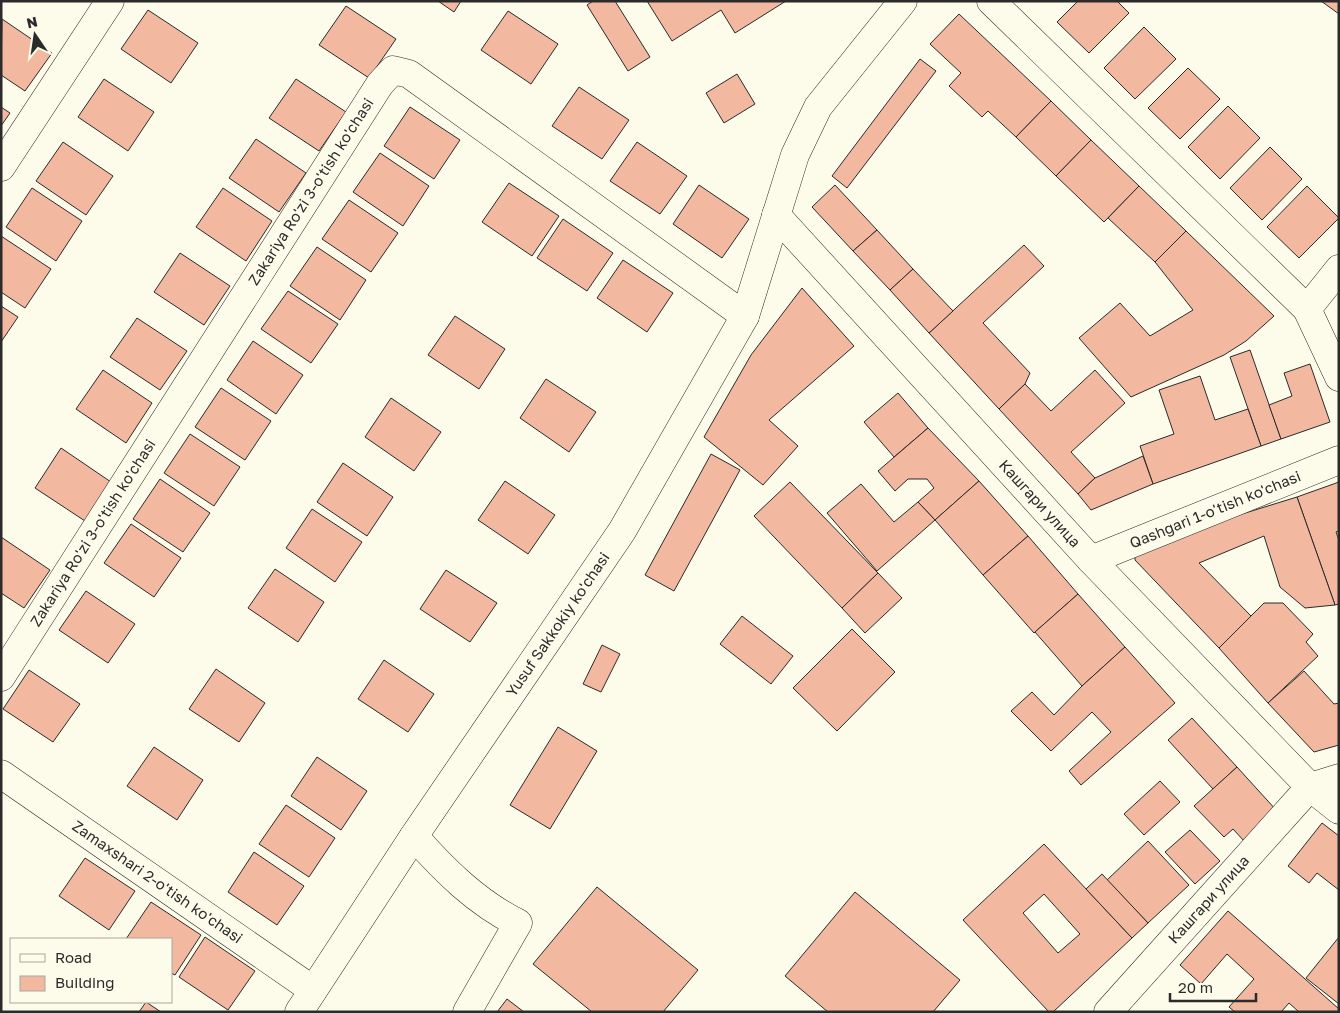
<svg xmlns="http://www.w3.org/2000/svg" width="1340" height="1013" font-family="'Golos Text',sans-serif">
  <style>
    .building { fill: #f2b8a0; stroke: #2b2b2b; fill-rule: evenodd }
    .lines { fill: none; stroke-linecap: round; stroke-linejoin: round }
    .minor-casing { stroke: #2b2b2b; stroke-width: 29 }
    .major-casing { stroke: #2b2b2b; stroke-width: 29 }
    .minor { stroke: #fdfbea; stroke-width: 28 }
    .major { stroke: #fdfbea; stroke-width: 28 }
    .labels { text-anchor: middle; stroke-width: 4; stroke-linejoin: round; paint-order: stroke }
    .street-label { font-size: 15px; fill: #2b2b2b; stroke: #fdfbea }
  </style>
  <rect width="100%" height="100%" fill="#fdfbea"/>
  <g class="building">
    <polygon points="438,1 461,1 454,12"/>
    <polygon points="593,1 615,1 650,57 628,71 587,5"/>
    <polygon points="647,1 786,1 735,33 721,10 672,41"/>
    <polygon points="1078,1 1117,1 1129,13 1089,53 1057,22"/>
    <polygon points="1321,1 1339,1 1339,14"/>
    <polygon points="346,6 396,39 369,78 319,45"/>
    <polygon points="148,10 198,43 171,83 121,49"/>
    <polygon points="508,11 558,44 531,84 481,50"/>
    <polygon points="959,14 1051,101 1016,137 988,111 982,117 949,86 961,73 930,44"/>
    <polygon points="2,19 52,53 25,91 1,75"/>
    <polygon points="1144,27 1176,59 1135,99 1104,68"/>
    <polygon points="920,59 936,71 847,188 832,176"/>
    <polygon points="1188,68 1220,99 1180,139 1148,108"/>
    <polygon points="737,74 755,104 724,123 706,93"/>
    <polygon points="104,79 154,112 128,151 78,117"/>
    <polygon points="296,79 346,112 319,151 269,118"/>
    <polygon points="579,87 629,120 602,159 552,126"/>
    <polygon points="1051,101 1091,140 1056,176 1016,137"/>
    <polygon points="1228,106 1260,138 1220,179 1188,147"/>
    <polygon points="1,107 10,113 1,126"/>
    <polygon points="410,107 460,140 434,179 384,146"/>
    <polygon points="256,139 306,173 279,212 229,178"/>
    <polygon points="1091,140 1139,186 1104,222 1056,176"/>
    <polygon points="63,142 113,176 86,215 36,181"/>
    <polygon points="637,142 687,176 660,214 610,181"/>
    <polygon points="1270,147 1302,179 1262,220 1230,188"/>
    <polygon points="380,153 429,186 403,226 353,192"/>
    <polygon points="509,183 559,216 532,256 482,222"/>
    <polygon points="699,185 749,219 722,258 673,224"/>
    <polygon points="835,185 877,230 853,251 812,207"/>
    <polygon points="1139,186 1186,231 1155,262 1108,218"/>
    <polygon points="1307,186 1339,218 1299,258 1267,227"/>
    <polygon points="32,188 82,221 56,261 6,227"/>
    <polygon points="223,188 272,221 246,261 196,227"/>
    <polygon points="349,200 398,233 371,272 322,239"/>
    <polygon points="563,219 613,253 587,291 537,258"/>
    <polygon points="877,230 913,269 890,290 853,251"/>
    <polygon points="1186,231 1274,316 1246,341 1224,355 1131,397 1079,338 1120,303 1150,336 1193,310 1155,262"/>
    <polygon points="1,236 51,269 25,308 1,292"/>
    <polygon points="1024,245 1044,266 983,323 1030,373 1025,384 999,409 929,333"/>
    <polygon points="317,247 366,280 340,320 290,286"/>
    <polygon points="180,253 230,286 204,325 154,292"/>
    <polygon points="623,260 673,293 647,332 597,298"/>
    <polygon points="913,269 953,311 929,333 890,290"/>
    <polygon points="802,288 854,346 769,420 798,446 763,485 704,437 751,355"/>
    <polygon points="288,291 338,324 311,363 261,329"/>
    <polygon points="1,306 18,317 1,342"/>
    <polygon points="455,316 505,349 479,389 428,355"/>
    <polygon points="137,318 187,351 160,390 110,357"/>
    <polygon points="253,341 303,375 276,414 227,380"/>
    <polygon points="1250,350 1281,439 1261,446 1230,357"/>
    <polygon points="1310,364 1330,422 1281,439 1269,405 1292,396 1284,373"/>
    <polygon points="103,370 152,403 126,443 76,409"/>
    <polygon points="1095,370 1125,403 1071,452 1095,478 1078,494 999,409 1025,384 1051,411"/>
    <polygon points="1200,376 1215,420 1248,409 1261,446 1153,484 1140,446 1174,434 1159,390"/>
    <polygon points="546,379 596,412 569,452 520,418"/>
    <polygon points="221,388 271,421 245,460 195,427"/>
    <polygon points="898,393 928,428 894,457 864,422"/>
    <polygon points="391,398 441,432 414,471 365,437"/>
    <polygon points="928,428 979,481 935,520 918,502 934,488 927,479 908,479 895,491 878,471"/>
    <polygon points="190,434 240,467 214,506 164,473"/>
    <polygon points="61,448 111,482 85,521 35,488"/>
    <polygon points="711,454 740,470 674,591 645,575"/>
    <polygon points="1143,456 1153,484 1091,510 1078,494 1095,478"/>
    <polygon points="343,463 393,497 367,536 317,502"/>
    <polygon points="160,479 210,513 183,552 133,519"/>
    <polygon points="505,481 555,515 528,554 478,520"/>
    <polygon points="979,481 1028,536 983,575 935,520"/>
    <polygon points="790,482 878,573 842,608 754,516"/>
    <polygon points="1339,482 1339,531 1336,532 1339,540 1339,604 1335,605 1297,497"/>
    <polygon points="861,484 894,522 918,502 935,520 877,571 827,513"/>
    <polygon points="1297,497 1335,605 1305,608 1280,587 1264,536 1199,563 1251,616 1219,648 1135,560 1135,547"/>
    <polygon points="312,509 362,542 335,582 286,548"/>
    <polygon points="131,524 181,558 154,597 104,563"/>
    <polygon points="1028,536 1078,594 1034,633 983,575"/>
    <polygon points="1,537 50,570 24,608 1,593"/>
    <polygon points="275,569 324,602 298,642 248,608"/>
    <polygon points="446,570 497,603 470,642 420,609"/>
    <polygon points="878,573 902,598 865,633 842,608"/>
    <polygon points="86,591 135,624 108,663 59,630"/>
    <polygon points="1078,594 1125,647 1082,686 1035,632"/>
    <polygon points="1264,603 1283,603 1313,634 1306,642 1318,656 1268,703 1219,648"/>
    <polygon points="742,616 793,656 771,684 720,644"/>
    <polygon points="852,629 895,672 837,731 793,688"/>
    <polygon points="602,645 620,654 601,692 583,684"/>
    <polygon points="1125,647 1175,703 1081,785 1069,771 1111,732 1092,712 1051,751 1011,711 1032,692 1054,715 1082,686"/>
    <polygon points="384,660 434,694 408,732 358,699"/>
    <polygon points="216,669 265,703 239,742 189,709"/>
    <polygon points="29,670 80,704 53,742 3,709"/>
    <polygon points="1304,671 1334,704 1339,703 1339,745 1314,752 1268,703"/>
    <polygon points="1192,718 1237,767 1213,789 1168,740"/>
    <polygon points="558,727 597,751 550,829 510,805"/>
    <polygon points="154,747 203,780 177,820 127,786"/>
    <polygon points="317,757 367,791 341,830 291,796"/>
    <polygon points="1237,767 1277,811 1244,841 1233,829 1224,837 1194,806"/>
    <polygon points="1160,781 1180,802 1144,835 1124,814"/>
    <polygon points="286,805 335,838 309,877 259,844"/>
    <polygon points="1322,823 1339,836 1339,890 1317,873 1309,883 1288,866"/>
    <polygon points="1190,830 1220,861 1195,884 1165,852"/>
    <polygon points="1148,841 1189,885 1148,923 1107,880"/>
    <path d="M1044,844l88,94 -79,74h-4l-86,-92zM1044,894l36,40 -22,19 -35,-40z"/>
    <polygon points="254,852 304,886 277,925 228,892"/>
    <polygon points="85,858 135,891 109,930 59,896"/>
    <polygon points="1102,874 1148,923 1132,938 1086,889"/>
    <polygon points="597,887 698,970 663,1012 592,1012 533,964"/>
    <polygon points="855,892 960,980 933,1012 828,1012 785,976"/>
    <polygon points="151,902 201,935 175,975 171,973 171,939 126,939"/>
    <polygon points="1228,911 1339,1009 1339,1012 1299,1012 1289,1003 1281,1012 1235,1012 1229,1007 1254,979 1227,954 1201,984 1180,965"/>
    <polygon points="205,937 255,971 228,1010 179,977"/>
    <polygon points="1339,937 1339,1004 1306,978"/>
    <polygon points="507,999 524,1012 497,1012"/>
    <polygon points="146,1002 161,1012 139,1012"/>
  </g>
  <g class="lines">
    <defs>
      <g id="minor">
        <polyline points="991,1 1307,309"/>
        <polyline points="1,167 110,1"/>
        <path id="s1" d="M776,215l315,345 219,227 29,23"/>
        <polyline points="1339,269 1307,309 1339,377"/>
        <path id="s2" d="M1091,560l248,-100"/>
        <path id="s3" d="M1,677l379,-593 13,-14 16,4 336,242"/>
        <path id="s4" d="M1,774l312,216"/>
        <path d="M414,836c30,34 63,67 104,87l-51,89"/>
        <path id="s5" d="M1108,1012l202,-225 29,-9"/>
      </g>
      <g id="major">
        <path id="s6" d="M299,1012l115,-176 208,-305 123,-215 50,-161 23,-48 85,-106"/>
      </g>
    </defs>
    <use href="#minor" class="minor-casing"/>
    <use href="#major" class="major-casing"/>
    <use href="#minor" class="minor"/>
    <use href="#major" class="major"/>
  </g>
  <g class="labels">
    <g class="street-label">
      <text dy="5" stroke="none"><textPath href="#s3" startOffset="576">Zakariya Ro'zi 3-o'tish ko'chasi</textPath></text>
      <text dy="5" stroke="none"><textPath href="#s1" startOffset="391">Кашгари улица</textPath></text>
      <text dy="5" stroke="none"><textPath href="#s2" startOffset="134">Qashgari 1-o'tish ko'chasi</textPath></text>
      <text dy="5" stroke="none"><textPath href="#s3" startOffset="171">Zakariya Ro'zi 3-o'tish ko'chasi</textPath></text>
      <text dy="5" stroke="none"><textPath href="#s6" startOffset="466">Yusuf Sakkokiy ko'chasi</textPath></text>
      <text dy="5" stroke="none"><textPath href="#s4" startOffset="190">Zamaxshari 2-o'tish ko'chasi</textPath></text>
      <text dy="5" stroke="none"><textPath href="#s5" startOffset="151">Кашгари улица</textPath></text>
    </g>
  </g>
  <rect width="1340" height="1013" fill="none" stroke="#2b2b2b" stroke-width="5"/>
  <rect x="10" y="938" width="162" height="65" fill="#fdfbea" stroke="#a9a89e"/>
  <rect x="20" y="954" width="25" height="8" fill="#fdfbea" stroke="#a9a89e"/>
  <text x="55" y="963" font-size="15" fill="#2b2b2b">Road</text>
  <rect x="20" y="976" width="25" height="15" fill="#f2b8a0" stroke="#a9a89e"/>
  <text x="55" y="988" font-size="15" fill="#2b2b2b">Building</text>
  <g transform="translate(35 35) rotate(347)" stroke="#fdfbea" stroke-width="4" paint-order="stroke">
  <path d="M0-4L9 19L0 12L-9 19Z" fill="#2b2b2b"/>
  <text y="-8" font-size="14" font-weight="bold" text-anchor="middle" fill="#2b2b2b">N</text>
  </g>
  <path d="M1170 993v8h86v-8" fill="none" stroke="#2b2b2b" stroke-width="2.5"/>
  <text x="1178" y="993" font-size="15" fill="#2b2b2b" stroke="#fdfbea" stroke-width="4" paint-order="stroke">20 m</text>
</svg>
